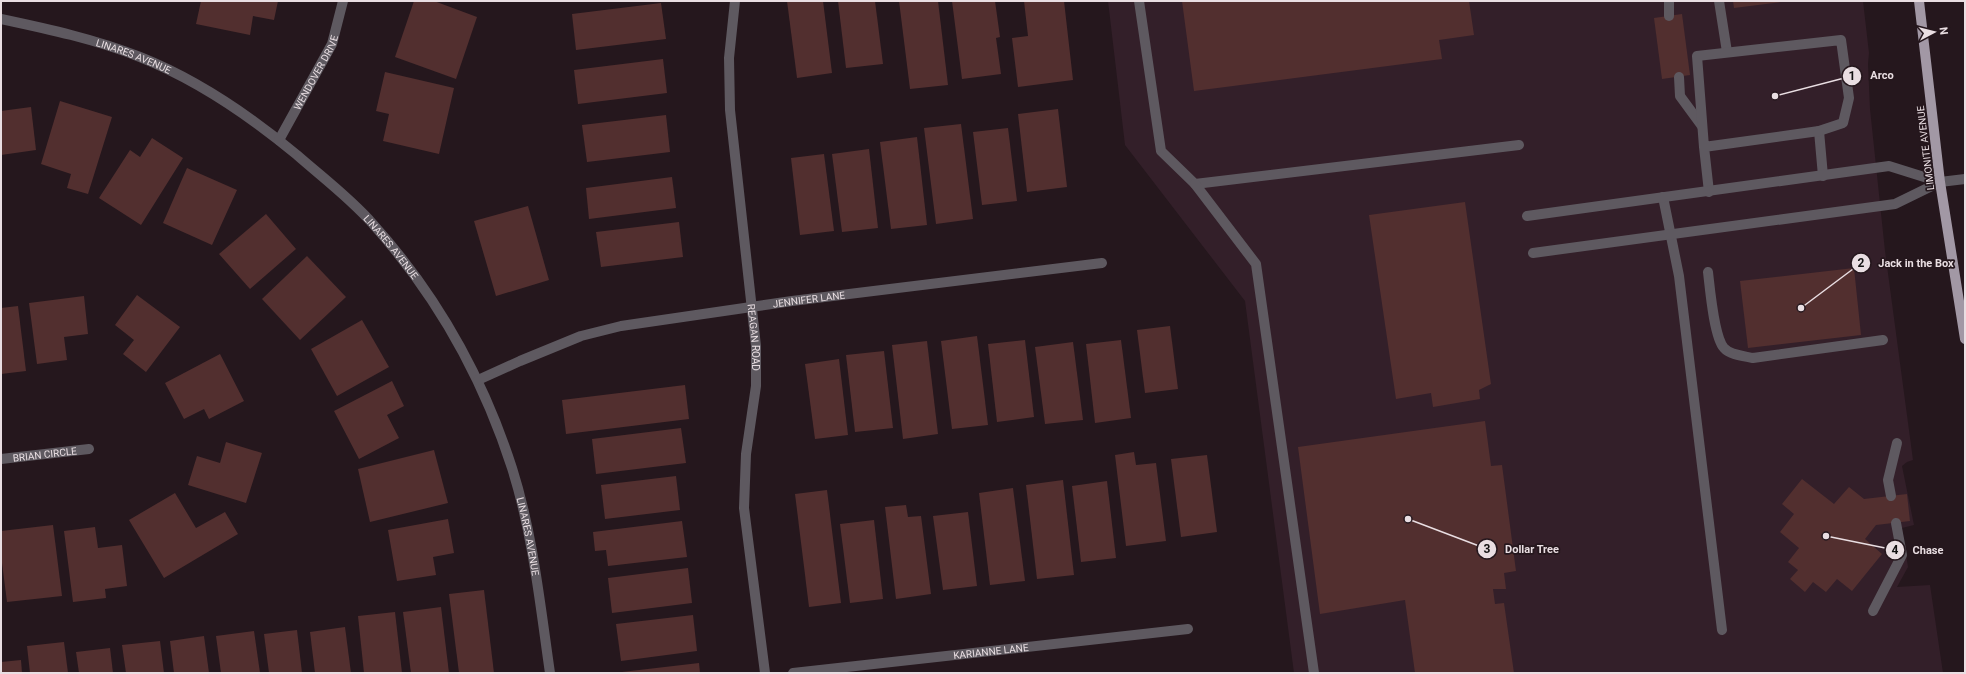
<svg xmlns="http://www.w3.org/2000/svg" width="1966" height="674" font-family="Roboto,sans-serif">
  <style>
    .built { fill: #331f29 }
    .building { fill: #522f2f }
    .lines { fill: none; stroke-linecap: round; stroke-linejoin: round }
    .service { stroke: #5e5960; stroke-width: 10 }
    .minor { stroke: #5e5960; stroke-width: 10 }
    .primary { stroke: #a298a5; stroke-width: 10 }
    .labels { text-anchor: middle; stroke-width: 3.5; stroke-linejoin: round; paint-order: stroke }
    .street-label { font-size: 10px; fill: #e9dee2; stroke: #25171d }
    .leader { fill: none; stroke: #e9dee2; stroke-width: 1.5 }
    .callout-dot { fill: #e9dee2; stroke: #25171d; stroke-width: 1.5 }
    .mark-label { font-size: 12px; text-anchor: middle; font-weight: bold; fill: #111 }
    .callout-label { font-size: 11px; text-anchor: middle; font-weight: bold; fill: #e9dee2; stroke: #25171d; stroke-width: 3.5; stroke-linejoin: round; paint-order: stroke }
  </style>
  <rect width="100%" height="100%" fill="#25171d"/>
  <polygon class="built" points="1108,1 1863,1 1869,53 1868,64 1870,109 1885,251 1913,460 1907,462 1902,466 1914,525 1902,528 1908,567 1897,587 1930,585 1943,673 1294,673 1245,301 1125,145"/>
  <g class="building">
    <polygon points="201,1 278,1 274,20 253,16 250,35 196,24"/>
    <polygon points="414,1 434,1 477,17 456,79 395,57"/>
    <polygon points="787,1 823,1 832,73 797,78"/>
    <polygon points="838,1 875,1 883,64 846,68"/>
    <polygon points="899,1 938,1 948,85 910,89"/>
    <polygon points="952,1 995,1 1000,37 996,38 1001,74 962,79"/>
    <polygon points="1024,1 1064,1 1073,80 1018,87 1012,38 1028,36"/>
    <polygon points="1182,1 1469,1 1474,35 1439,40 1442,59 1194,91"/>
    <polygon points="1733,1 1781,1 1781,2 1734,8"/>
    <polygon points="661,3 666,39 576,50 572,14"/>
    <polygon points="1682,14 1690,75 1662,79 1654,18"/>
    <polygon points="663,59 667,93 578,104 574,70"/>
    <polygon points="385,72 454,88 439,154 383,141 389,114 376,111"/>
    <polygon points="60,101 112,117 88,194 67,188 71,174 41,164"/>
    <polygon points="31,107 36,150 1,155 1,111"/>
    <polygon points="1058,109 1067,187 1027,192 1018,114"/>
    <polygon points="666,115 670,152 587,162 582,125"/>
    <polygon points="961,124 973,219 936,224 924,128"/>
    <polygon points="1008,128 1017,201 982,205 973,132"/>
    <polygon points="917,137 927,225 891,229 880,142"/>
    <polygon points="152,138 183,158 141,225 99,198 130,150 140,157"/>
    <polygon points="869,149 878,228 842,232 832,154"/>
    <polygon points="824,154 834,231 800,235 791,158"/>
    <polygon points="187,168 237,190 212,245 163,223"/>
    <polygon points="672,177 676,208 589,219 586,188"/>
    <polygon points="1465,202 1491,384 1479,390 1480,399 1433,407 1431,393 1396,399 1369,215"/>
    <polygon points="528,206 549,280 496,296 474,221"/>
    <polygon points="266,214 296,249 250,289 219,254"/>
    <polygon points="679,222 683,257 601,267 596,232"/>
    <polygon points="307,256 346,297 300,340 262,299"/>
    <polygon points="1854,268 1861,335 1748,348 1740,281"/>
    <polygon points="137,295 180,327 146,372 123,354 134,340 115,325"/>
    <polygon points="84,296 88,334 64,337 67,360 37,364 29,303"/>
    <polygon points="18,306 26,371 1,374 1,308"/>
    <polygon points="362,320 389,367 337,396 311,349"/>
    <polygon points="1170,326 1178,389 1145,393 1137,330"/>
    <polygon points="977,336 988,425 952,429 941,341"/>
    <polygon points="1025,340 1034,417 997,422 988,344"/>
    <polygon points="1121,340 1131,418 1095,423 1086,344"/>
    <polygon points="927,341 938,434 903,439 892,345"/>
    <polygon points="1073,342 1083,420 1045,424 1035,347"/>
    <polygon points="884,351 893,428 855,432 846,355"/>
    <polygon points="220,354 244,401 209,419 204,409 184,419 165,383"/>
    <polygon points="839,359 848,435 815,439 805,364"/>
    <polygon points="392,381 404,406 387,415 399,438 359,459 334,411"/>
    <polygon points="685,385 689,419 566,434 562,400"/>
    <polygon points="1485,421 1491,466 1502,465 1516,571 1504,573 1506,589 1493,589 1495,604 1504,603 1514,673 1415,673 1405,600 1320,614 1298,447"/>
    <polygon points="681,428 686,463 596,474 592,439"/>
    <polygon points="226,442 262,453 246,503 188,485 197,456 220,463"/>
    <polygon points="434,450 448,503 370,522 358,469"/>
    <polygon points="1134,452 1136,465 1156,463 1166,541 1126,546 1115,455"/>
    <polygon points="1207,455 1217,532 1181,537 1171,459"/>
    <polygon points="676,476 680,510 605,519 601,485"/>
    <polygon points="1802,479 1834,504 1849,487 1864,499 1907,494 1910,521 1876,525 1865,539 1882,554 1852,591 1837,579 1826,592 1813,582 1805,592 1790,579 1798,570 1788,562 1799,548 1780,532 1794,514 1782,504"/>
    <polygon points="1063,480 1074,575 1037,579 1026,485"/>
    <polygon points="1107,481 1116,558 1081,562 1072,486"/>
    <polygon points="1013,488 1025,581 990,585 979,493"/>
    <polygon points="827,490 841,603 809,607 795,494"/>
    <polygon points="175,493 196,528 225,512 238,534 164,578 129,520"/>
    <polygon points="906,505 908,517 921,516 931,594 896,599 885,507"/>
    <polygon points="968,512 977,586 943,590 933,516"/>
    <polygon points="448,519 454,553 433,557 436,575 397,581 388,530"/>
    <polygon points="874,520 883,599 850,603 840,524"/>
    <polygon points="682,521 687,557 608,566 606,550 595,551 593,532"/>
    <polygon points="53,525 62,596 7,602 1,555 1,531"/>
    <polygon points="95,527 98,548 122,545 127,586 105,589 106,598 73,602 64,531"/>
    <polygon points="688,568 692,603 612,613 608,578"/>
    <polygon points="484,590 494,673 459,673 449,594"/>
    <polygon points="441,607 449,673 411,673 403,612"/>
    <polygon points="395,612 402,673 364,673 358,616"/>
    <polygon points="693,615 697,651 621,661 616,624"/>
    <polygon points="345,627 351,673 315,673 310,632"/>
    <polygon points="297,630 302,673 269,673 264,634"/>
    <polygon points="254,631 260,673 221,673 216,636"/>
    <polygon points="204,636 209,673 174,673 170,641"/>
    <polygon points="160,641 164,673 126,673 122,645"/>
    <polygon points="64,642 68,673 30,673 27,646"/>
    <polygon points="110,648 113,673 79,673 76,652"/>
    <polygon points="21,660 22,673 1,673 1,662"/>
    <polygon points="699,663 700,673 622,673 622,672"/>
  </g>
  <g class="lines">
    <g class="service">
      <polyline points="1139,1 1161,151 1195,184 1519,145"/>
      <polyline points="1669,1 1669,16"/>
      <polyline points="1719,1 1727,52"/>
      <polyline points="1679,77 1680,96 1702,126"/>
      <polyline points="1819,131 1823,176"/>
      <polyline points="1704,147 1697,56 1841,40 1849,98 1843,123 1819,131 1704,147 1709,192"/>
      <polyline points="1195,184 1256,264 1314,673"/>
      <polyline points="1663,197 1679,276 1722,630"/>
      <polyline points="1527,216 1889,166 1940,182"/>
      <polyline points="1533,253 1895,204 1940,182 1965,179"/>
      <path d="M1708,272c2,17 6,65 16,76 6,7 20,8 29,10l130,-18"/>
      <polyline points="1891,496 1888,480 1897,443"/>
      <polyline points="1873,611 1902,555 1896,523"/>
    </g>
    <g class="minor">
      <path id="s1" d="M735,1l-6,57 1,52 26,236v40l-10,68 -2,54 21,165"/>
      <path id="s2" d="M1,19c47,10 94,20 139,38 58,23 109,58 157,98 25,22 53,43 75,68 64,71 111,155 140,245 21,66 28,136 38,205"/>
      <path id="s3" d="M279,140l53,-96 11,-43"/>
      <path id="s4" d="M478,380l42,-19 61,-25 40,-10 171,-25 310,-38"/>
      <path id="s5" d="M1,459l88,-10"/>
      <path id="s6" d="M793,673l395,-44"/>
    </g>
    <polyline class="primary" points="1919,1 1940,182 1965,339"/>
  </g>
  <g class="labels">
    <g class="street-label">
      <text dy="4" stroke="none"><textPath href="#s2" startOffset="138">LINARES AVENUE</textPath></text>
      <text dy="4" stroke="none"><textPath href="#s3" startOffset="77">WENDOVER DRIVE</textPath></text>
      <text transform="translate(1925 148) rotate(-97)" y="4">LIMONITE AVENUE</text>
      <text dy="4" stroke="none"><textPath href="#s2" startOffset="462">LINARES AVENUE</textPath></text>
      <text dy="4" stroke="none"><textPath href="#s4" startOffset="343">JENNIFER LANE</textPath></text>
      <text dy="4" stroke="none"><textPath href="#s1" startOffset="338">REAGAN ROAD</textPath></text>
      <text dy="4" stroke="none"><textPath href="#s5" startOffset="44">BRIAN CIRCLE</textPath></text>
      <text dy="4" stroke="none"><textPath href="#s2" startOffset="786">LINARES AVENUE</textPath></text>
      <text dy="4" stroke="none"><textPath href="#s6" startOffset="199">KARIANNE LANE</textPath></text>
    </g>
  </g>
  <path class="leader" d="M1775 96L1852 76M1801 308L1861 263M1408 519L1487 549M1826 536L1895 550"/>
  <g class="callout-dot">
    <circle cx="1775" cy="96" r="4"/>
    <circle cx="1801" cy="308" r="4"/>
    <circle cx="1408" cy="519" r="4"/>
    <circle cx="1826" cy="536" r="4"/>
    <circle cx="1852" cy="76" r="10"/>
    <circle cx="1861" cy="263" r="10"/>
    <circle cx="1487" cy="549" r="10"/>
    <circle cx="1895" cy="550" r="10"/>
  </g>
  <g class="mark-label">
    <text x="1852" y="80">1</text>
    <text x="1861" y="267">2</text>
    <text x="1487" y="553">3</text>
    <text x="1895" y="554">4</text>
  </g>
  <g class="callout-label">
    <text x="1882" y="79">Arco</text>
    <text x="1916" y="267">Jack in the Box</text>
    <text x="1532" y="553">Dollar Tree</text>
    <text x="1928" y="554">Chase</text>
  </g>
  <rect width="1966" height="674" fill="none" stroke="#e9dee2" stroke-width="4"/>
  <g transform="translate(1934 32) rotate(83)" stroke="#25171d" stroke-width="3" paint-order="stroke">
  <path d="M0-3L7 15L0 10L-7 15Z" fill="#e9dee2"/>
  <text y="-6" font-size="11" font-weight="bold" text-anchor="middle" fill="#e9dee2">N</text>
  </g>
</svg>
